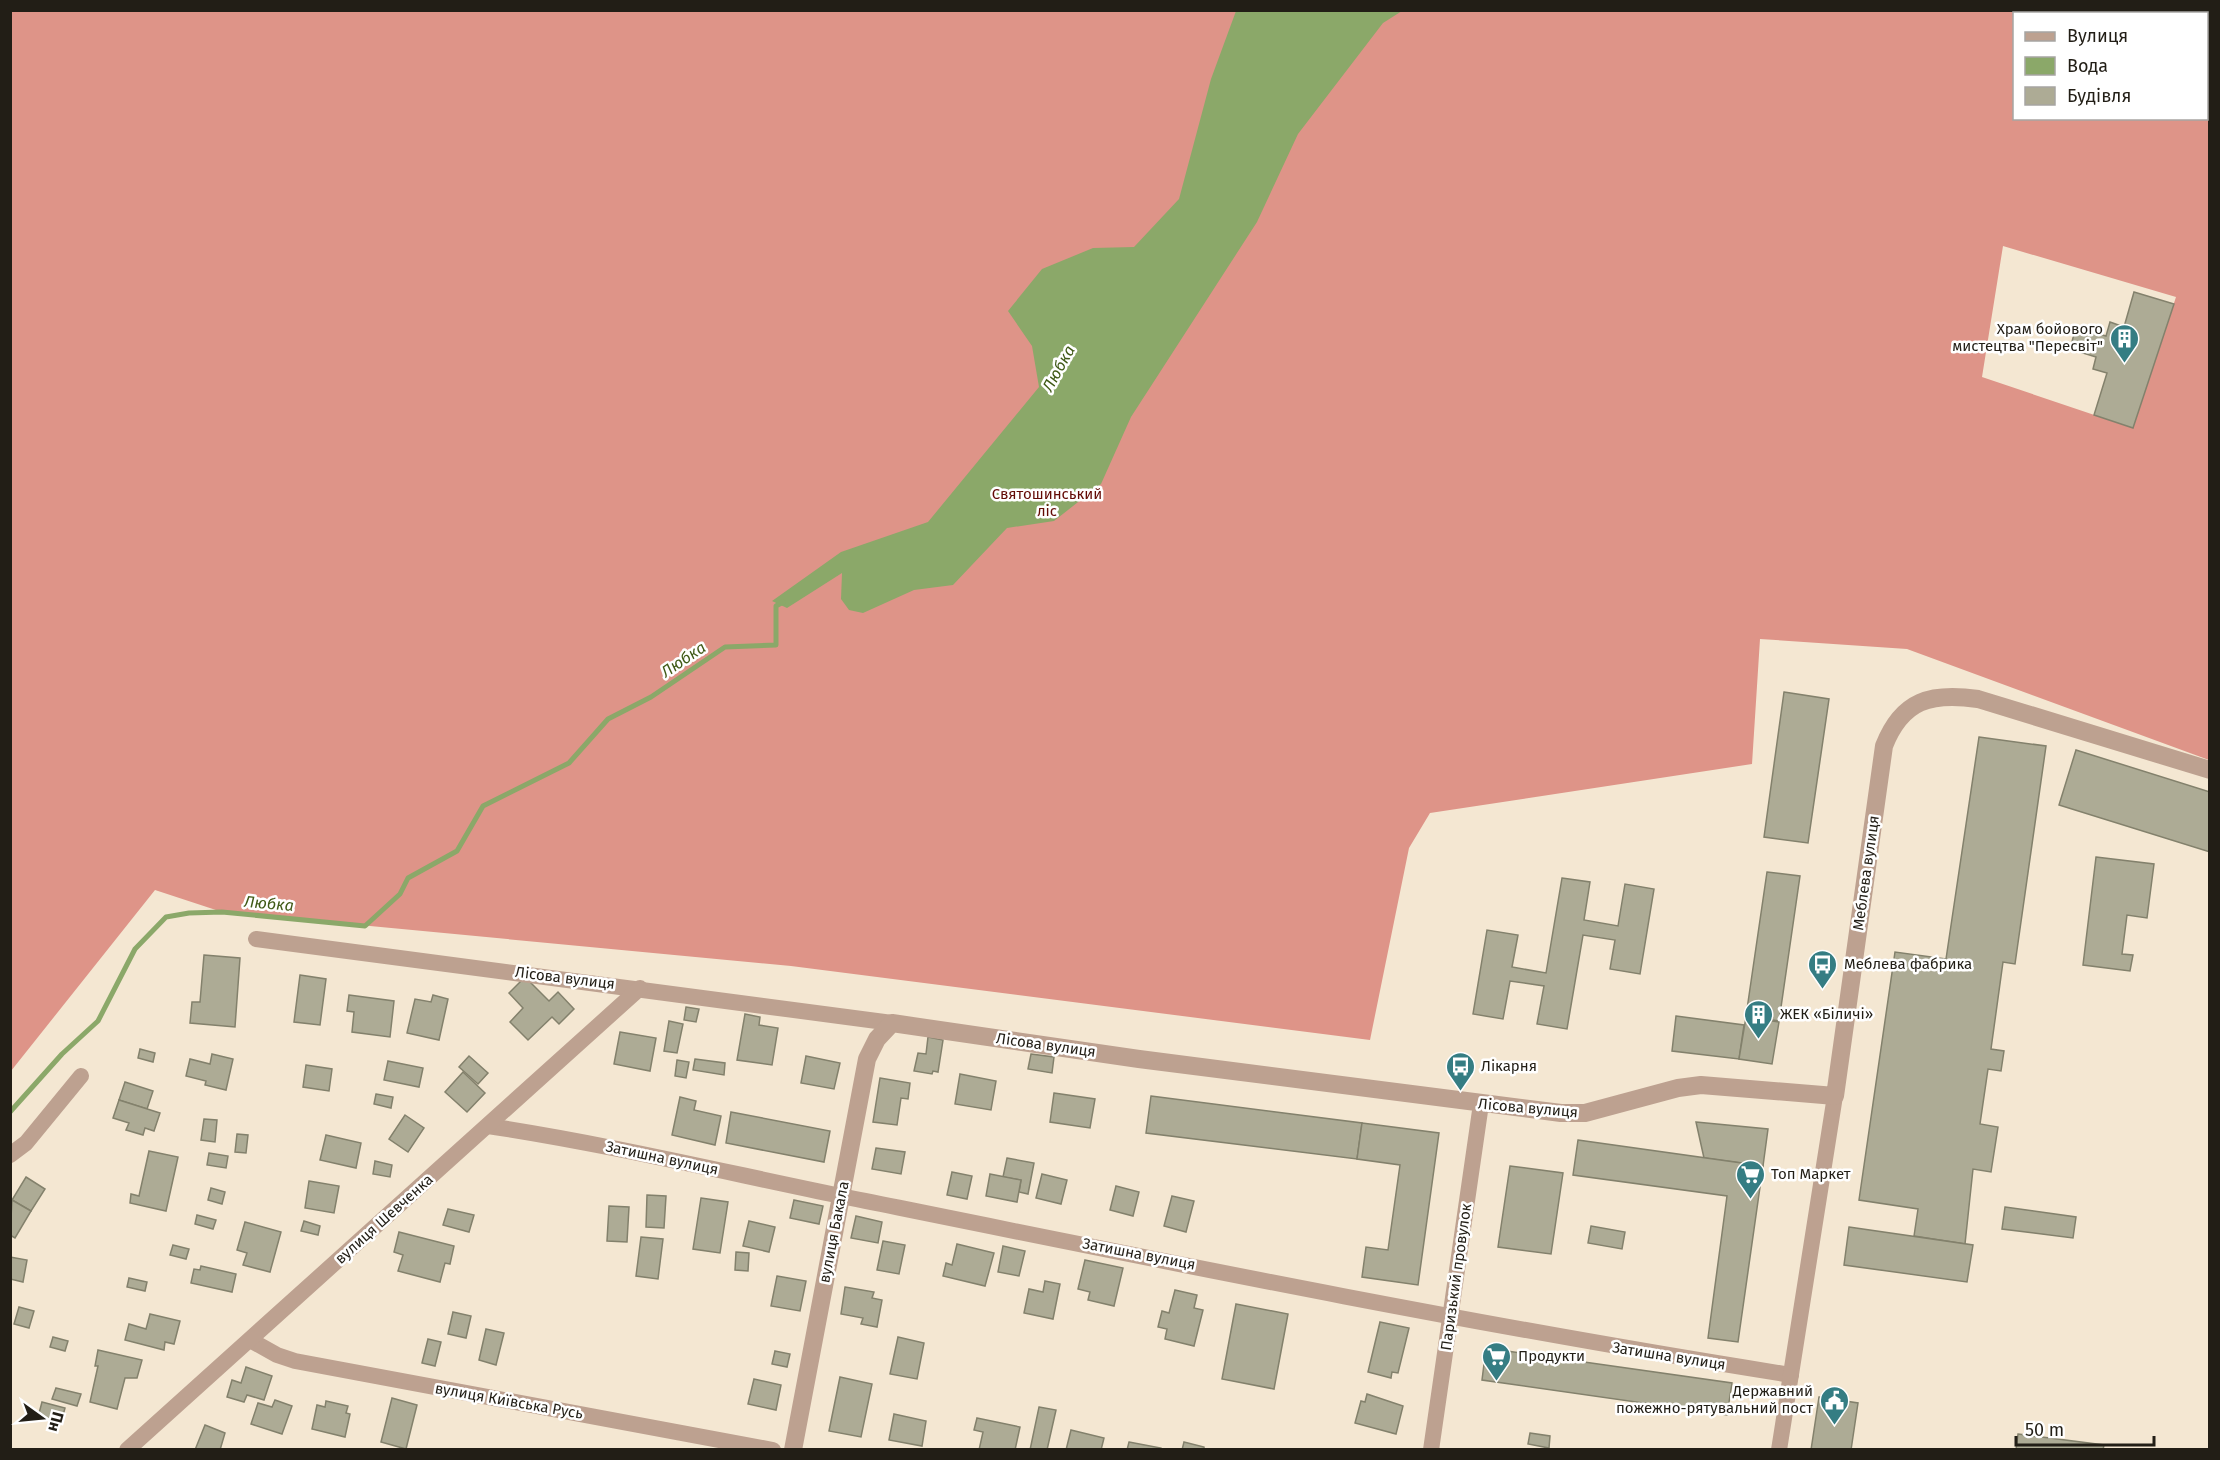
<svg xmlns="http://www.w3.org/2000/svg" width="2220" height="1460" font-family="'Fira Sans',sans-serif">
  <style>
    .forest { fill: #de9488; fill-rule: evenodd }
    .water { fill: #8ba869 }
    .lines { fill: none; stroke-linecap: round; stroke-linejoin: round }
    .stream { stroke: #8ba869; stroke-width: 5 }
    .building { fill: #adab95; stroke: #83816c; stroke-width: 1.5 }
    .minor { stroke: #bda190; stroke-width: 16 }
    .tertiary { stroke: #bda190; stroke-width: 18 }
    .labels { text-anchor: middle; stroke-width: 5; stroke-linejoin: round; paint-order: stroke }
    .poi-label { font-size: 15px; fill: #221e16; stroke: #fff; text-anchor: start }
    .park-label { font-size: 15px; fill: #630a05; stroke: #fff }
    .street-label { font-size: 15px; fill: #221e16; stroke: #fff }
    .water-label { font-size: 16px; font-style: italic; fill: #405a17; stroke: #fff }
  </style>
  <rect width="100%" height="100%" fill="#f4e7d2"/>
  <path class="forest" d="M11,11h2198v749l-302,-111 -147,-10 -8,125 -322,49 -21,35 -39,192 -579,-74 -569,-54 -67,-22 -144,181zM2014,14h192v104h-192zM2003,246l173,51 -43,131 -151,-51z"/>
  <polygon class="water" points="1236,11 1402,11 1383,23 1298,134 1257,222 1131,417 1101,484 1054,521 1007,528 953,585 914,590 863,613 849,610 841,599 842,573 787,608 772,601 841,552 928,522 1039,387 1032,346 1008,311 1042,269 1093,248 1134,247 1179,199 1211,79"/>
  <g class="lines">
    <polyline class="stream" points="10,1112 62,1054 98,1021 135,949 166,917 189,913 222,912 365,926 400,894 408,878 457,851 483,806 569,763 608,719 651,697 725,647 776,645 776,606 783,602"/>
  </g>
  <g class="building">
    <polygon points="2134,292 2174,304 2133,428 2094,415 2107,373 2093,369 2096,357 2070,349 2076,327 2106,336 2110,322 2124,327"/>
    <polygon points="1784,692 1829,699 1808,843 1764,837"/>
    <polygon points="1979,737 2046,746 2015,964 2003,962 1991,1049 2004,1051 2001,1071 1988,1069 1980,1124 1998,1127 1991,1172 1973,1169 1965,1244 1914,1236 1918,1209 1859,1200 1895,952 1946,959"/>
    <polygon points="2076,750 2210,792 2210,852 2059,805"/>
    <polygon points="2096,857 2154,864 2147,918 2127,915 2122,954 2133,955 2130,971 2083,965"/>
    <polygon points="1767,872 1800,876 1779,1021 1746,1016"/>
    <polygon points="1562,878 1590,882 1584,920 1618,926 1625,884 1654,889 1640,974 1610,969 1615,940 1583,935 1567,1029 1537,1024 1544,986 1510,981 1503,1019 1473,1014 1487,930 1518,935 1512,967 1546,973"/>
    <polygon points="204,955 240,958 235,1027 190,1023 192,1002 200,1002"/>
    <polygon points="300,975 326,979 320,1025 294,1022"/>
    <polygon points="525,977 549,1001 558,992 574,1009 559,1024 552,1017 528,1040 510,1022 523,1008 509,993"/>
    <polygon points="349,995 394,1001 390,1037 352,1032 354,1012 347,1011"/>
    <polygon points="433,995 448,999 439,1040 407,1033 415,999 431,1002"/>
    <polygon points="686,1007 699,1009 696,1022 684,1020"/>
    <polygon points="745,1014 760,1017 759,1025 778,1028 772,1065 737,1060"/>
    <polygon points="1676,1016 1744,1025 1739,1059 1672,1051"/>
    <polygon points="1746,1017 1779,1022 1772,1064 1739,1059"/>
    <polygon points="669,1021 683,1024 677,1053 664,1051"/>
    <polygon points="620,1032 656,1038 650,1071 614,1064"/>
    <polygon points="928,1037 943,1040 938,1072 933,1071 932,1074 914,1071 918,1053 926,1054"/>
    <polygon points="140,1049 155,1053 153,1062 138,1058"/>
    <polygon points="212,1054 233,1059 226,1090 205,1085 206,1081 186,1076 190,1059 210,1064"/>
    <polygon points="1031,1054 1054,1057 1052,1073 1028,1069"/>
    <polygon points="469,1056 488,1073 478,1084 459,1067"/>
    <polygon points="806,1056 840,1063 834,1089 801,1083"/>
    <polygon points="695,1059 725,1063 724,1075 693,1070"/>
    <polygon points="677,1060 689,1062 686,1078 675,1076"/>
    <polygon points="388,1061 423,1068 419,1087 384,1080"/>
    <polygon points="306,1065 332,1069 329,1091 303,1087"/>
    <polygon points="463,1072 485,1093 467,1112 445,1092"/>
    <polygon points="960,1074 996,1081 991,1110 955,1104"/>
    <polygon points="880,1078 910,1083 908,1099 901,1098 897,1125 873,1122"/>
    <polygon points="125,1082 153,1091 147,1109 119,1100"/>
    <polygon points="1054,1093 1095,1099 1090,1128 1050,1122"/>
    <polygon points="376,1094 393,1097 391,1108 374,1104"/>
    <polygon points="1151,1096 1362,1123 1357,1159 1146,1133"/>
    <polygon points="680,1097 696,1101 694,1110 721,1116 715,1145 672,1135"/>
    <polygon points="119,1100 160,1113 154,1131 145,1128 143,1135 126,1130 129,1123 113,1118"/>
    <polygon points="731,1112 830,1131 824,1162 726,1143"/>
    <polygon points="405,1115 424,1128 408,1152 389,1139"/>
    <polygon points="204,1119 217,1120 215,1142 201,1140"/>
    <polygon points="1696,1122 1768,1129 1763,1166 1704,1158"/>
    <polygon points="1362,1123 1439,1133 1418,1285 1362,1277 1366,1247 1388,1250 1400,1165 1357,1159"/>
    <polygon points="237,1134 248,1135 246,1153 235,1152"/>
    <polygon points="326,1135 361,1143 356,1168 320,1160"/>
    <polygon points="1578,1140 1763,1166 1738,1342 1708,1338 1727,1196 1573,1175"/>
    <polygon points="876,1148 905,1152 901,1174 872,1169"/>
    <polygon points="149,1151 178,1157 166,1211 130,1203 131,1194 139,1196"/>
    <polygon points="209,1153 228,1156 226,1168 207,1165"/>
    <polygon points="1007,1158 1034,1163 1028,1194 1019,1192 1021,1180 1003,1177"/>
    <polygon points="375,1161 392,1165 390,1177 373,1174"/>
    <polygon points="1510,1166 1563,1173 1551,1254 1498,1247"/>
    <polygon points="952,1172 972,1176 967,1199 947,1195"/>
    <polygon points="990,1174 1021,1180 1017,1202 986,1196"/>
    <polygon points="1042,1174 1067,1180 1061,1204 1036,1198"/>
    <polygon points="26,1177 45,1189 31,1211 12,1200"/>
    <polygon points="309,1181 339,1186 334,1213 305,1208"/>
    <polygon points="1116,1186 1139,1192 1133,1216 1110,1210"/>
    <polygon points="211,1188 225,1192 222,1204 208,1200"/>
    <polygon points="647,1195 666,1196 664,1228 646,1227"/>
    <polygon points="1172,1196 1194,1201 1186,1232 1164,1226"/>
    <polygon points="701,1198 728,1202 720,1253 693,1249"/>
    <polygon points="12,1200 31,1211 15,1238 10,1235"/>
    <polygon points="794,1200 823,1206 819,1224 790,1218"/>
    <polygon points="609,1206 629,1207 627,1242 607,1241"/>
    <polygon points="2005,1207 2076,1217 2073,1238 2002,1229"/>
    <polygon points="448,1209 474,1215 469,1232 443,1225"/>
    <polygon points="197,1215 216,1220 213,1229 195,1224"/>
    <polygon points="856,1216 882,1222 878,1243 851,1238"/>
    <polygon points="304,1221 320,1226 318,1235 301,1231"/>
    <polygon points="749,1221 775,1227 769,1252 743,1246"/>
    <polygon points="245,1222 281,1232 270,1272 243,1265 247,1253 237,1250"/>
    <polygon points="1591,1226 1625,1232 1622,1249 1588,1243"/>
    <polygon points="1849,1227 1973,1245 1967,1282 1844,1265"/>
    <polygon points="399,1232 454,1246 450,1264 445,1263 440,1282 398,1271 403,1255 394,1252"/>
    <polygon points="641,1237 663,1239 658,1279 636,1276"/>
    <polygon points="883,1241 905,1245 899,1274 877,1270"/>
    <polygon points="957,1244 994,1253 985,1286 943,1276 946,1263 952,1265"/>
    <polygon points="173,1245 189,1249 186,1259 170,1255"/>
    <polygon points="1003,1246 1025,1251 1019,1276 998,1272"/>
    <polygon points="736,1252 749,1253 748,1271 735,1270"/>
    <polygon points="10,1257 27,1260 23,1282 10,1279"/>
    <polygon points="1085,1260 1123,1268 1114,1306 1088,1300 1090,1292 1078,1289"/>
    <polygon points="201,1266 236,1274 232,1292 191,1283 194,1269 200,1270"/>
    <polygon points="777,1276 806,1281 800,1311 771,1306"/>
    <polygon points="129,1278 147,1282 145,1291 127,1287"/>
    <polygon points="1045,1281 1060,1284 1053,1319 1024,1313 1029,1289 1043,1292"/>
    <polygon points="845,1287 874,1292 872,1298 882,1300 877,1327 861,1324 863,1318 841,1314"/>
    <polygon points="1175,1290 1197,1295 1194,1308 1203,1310 1194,1346 1165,1339 1167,1329 1158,1327 1162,1311 1169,1313"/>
    <polygon points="1236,1304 1288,1314 1274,1389 1222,1379"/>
    <polygon points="19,1307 34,1311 29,1328 14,1324"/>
    <polygon points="453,1312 471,1316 466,1338 448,1334"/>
    <polygon points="150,1314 180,1321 174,1344 165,1342 164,1350 125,1340 129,1324 146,1329"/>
    <polygon points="1380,1322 1409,1328 1398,1373 1392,1372 1391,1378 1368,1372"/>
    <polygon points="486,1329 504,1333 496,1365 479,1360"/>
    <polygon points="53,1337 68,1341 65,1351 50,1347"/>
    <polygon points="898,1337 924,1343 917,1379 890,1374"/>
    <polygon points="428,1339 441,1342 435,1366 422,1363"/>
    <polygon points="1486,1348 1732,1383 1727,1415 1482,1380"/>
    <polygon points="98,1350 142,1360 137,1378 125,1378 117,1409 90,1402 98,1366 95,1366"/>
    <polygon points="775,1351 790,1354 787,1367 772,1364"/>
    <polygon points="246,1367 272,1376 264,1400 247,1395 244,1402 227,1397 232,1380 241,1383"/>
    <polygon points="840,1377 872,1384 861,1437 829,1431"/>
    <polygon points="754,1379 781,1385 776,1410 748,1404"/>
    <polygon points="56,1388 81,1394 77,1406 52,1399"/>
    <polygon points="1367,1394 1403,1406 1396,1434 1355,1423 1361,1401 1365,1402"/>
    <polygon points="1819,1397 1858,1403 1851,1450 1811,1450"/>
    <polygon points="392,1398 417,1405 406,1449 381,1442"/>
    <polygon points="275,1400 292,1406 282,1434 251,1424 258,1403 272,1407"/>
    <polygon points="326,1401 348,1406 346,1413 350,1414 345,1437 312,1429 317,1405 325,1407"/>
    <polygon points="42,1402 65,1408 61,1423 38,1417"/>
    <polygon points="1039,1407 1056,1410 1047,1450 1030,1450"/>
    <polygon points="894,1414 926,1421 922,1446 889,1440"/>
    <polygon points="977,1418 1020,1427 1015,1450 979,1450 983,1432 974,1430"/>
    <polygon points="205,1425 225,1433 220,1450 195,1450"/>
    <polygon points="1071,1430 1104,1438 1101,1450 1066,1450"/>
    <polygon points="1530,1433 1550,1436 1549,1448 1528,1444"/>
    <polygon points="2018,1434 2104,1445 2103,1450 2016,1450"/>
    <polygon points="1129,1442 1161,1448 1161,1450 1127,1450"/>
    <polygon points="1184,1442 1204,1447 1204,1450 1182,1450"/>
  </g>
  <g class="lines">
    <g class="minor">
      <polyline points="256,939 892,1023"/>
      <path d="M488,1126c119,18 236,46 353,70 316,64 632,129 950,179"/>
      <polyline points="10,1155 26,1143 81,1076"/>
      <polyline points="250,1340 277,1355 295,1361 773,1450"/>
      <polyline points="127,1450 640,988"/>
      <polyline points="1431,1450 1481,1104"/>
      <polyline points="1779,1450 1835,1096"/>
    </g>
    <path class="tertiary" d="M793,1450l74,-391 10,-20 15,-16 247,36 422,54h24l93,-25 23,-3 134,11 49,-350c18,-46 47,-54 94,-47l232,71"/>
  </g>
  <defs>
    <symbol id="building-pin" viewBox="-11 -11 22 30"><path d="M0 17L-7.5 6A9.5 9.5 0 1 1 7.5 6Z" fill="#357d83" stroke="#fff"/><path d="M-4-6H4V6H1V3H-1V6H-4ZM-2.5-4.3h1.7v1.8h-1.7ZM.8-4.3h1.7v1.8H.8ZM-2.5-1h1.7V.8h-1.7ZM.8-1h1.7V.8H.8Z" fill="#fff"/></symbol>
    <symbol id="bus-pin" viewBox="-11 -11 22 30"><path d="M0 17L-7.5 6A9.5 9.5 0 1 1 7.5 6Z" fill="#357d83" stroke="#fff"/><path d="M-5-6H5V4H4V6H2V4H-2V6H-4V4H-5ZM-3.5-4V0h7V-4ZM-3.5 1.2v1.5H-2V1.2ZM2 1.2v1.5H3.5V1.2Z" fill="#fff"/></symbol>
    <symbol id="supermarket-pin" viewBox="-11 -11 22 30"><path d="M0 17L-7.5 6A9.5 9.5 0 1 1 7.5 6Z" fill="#357d83" stroke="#fff"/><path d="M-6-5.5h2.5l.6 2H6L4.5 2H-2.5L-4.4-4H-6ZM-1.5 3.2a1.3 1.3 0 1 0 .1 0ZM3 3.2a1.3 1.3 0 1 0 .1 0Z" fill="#fff"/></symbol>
    <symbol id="civic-pin" viewBox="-11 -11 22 30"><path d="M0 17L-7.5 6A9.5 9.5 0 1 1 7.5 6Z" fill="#357d83" stroke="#fff"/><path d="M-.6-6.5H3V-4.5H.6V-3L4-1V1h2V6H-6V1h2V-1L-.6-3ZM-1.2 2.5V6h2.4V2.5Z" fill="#fff"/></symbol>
  </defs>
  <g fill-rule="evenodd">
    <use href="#building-pin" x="2108" y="322" width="33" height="45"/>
    <use href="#bus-pin" x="1806" y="948" width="33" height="45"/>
    <use href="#building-pin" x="1742" y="998" width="33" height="45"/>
    <use href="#bus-pin" x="1444" y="1050" width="33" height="45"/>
    <use href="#supermarket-pin" x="1734" y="1158" width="33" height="45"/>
    <use href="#supermarket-pin" x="1480" y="1340" width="33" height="45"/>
    <use href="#civic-pin" x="1818" y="1384" width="33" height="45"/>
  </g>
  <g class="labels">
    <g class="poi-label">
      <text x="2103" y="334" text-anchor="end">Храм бойового<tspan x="2103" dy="17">мистецтва "Пересвіт"</tspan></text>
      <text x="1844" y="969">Меблева фабрика</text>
      <text x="1780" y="1019">ЖЕК «Біличі»</text>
      <text x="1481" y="1071">Лікарня</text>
      <text x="1771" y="1179">Топ Маркет</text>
      <text x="1518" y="1361">Продукти</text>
      <text x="1813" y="1396" text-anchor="end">Державний<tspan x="1813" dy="17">пожежно-рятувальний пост</tspan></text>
    </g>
    <g class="park-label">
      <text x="1047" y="499">Святошинський<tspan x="1047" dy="17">ліс</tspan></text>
    </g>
    <g class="street-label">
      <text transform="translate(1866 873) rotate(-82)" y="5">Меблева вулиця</text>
      <text transform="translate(565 978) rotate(7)" y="5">Лісова вулиця</text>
      <text transform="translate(1046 1045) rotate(8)" y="5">Лісова вулиця</text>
      <text transform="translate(1528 1108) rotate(5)" y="5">Лісова вулиця</text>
      <text transform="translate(662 1158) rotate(12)" y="5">Затишна вулиця</text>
      <text transform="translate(384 1219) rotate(-42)" y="5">вулиця Шевченка</text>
      <text transform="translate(834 1232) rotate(-79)" y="5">вулиця Бакала</text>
      <text transform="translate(1139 1254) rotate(11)" y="5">Затишна вулиця</text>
      <text transform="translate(1456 1277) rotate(-82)" y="5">Паризький провулок</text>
      <text transform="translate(1669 1356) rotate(9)" y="5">Затишна вулиця</text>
      <text transform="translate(509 1401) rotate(10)" y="5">вулиця Київська Русь</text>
    </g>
    <g class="water-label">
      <text transform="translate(1058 368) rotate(-61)" y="6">Любка</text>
      <text transform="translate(683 659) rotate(-34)" y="6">Любка</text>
      <text transform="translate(269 903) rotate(5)" y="6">Любка</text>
    </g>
  </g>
  <rect width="2220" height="1460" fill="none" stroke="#221e16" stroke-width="24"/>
  <rect x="2013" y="12" width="195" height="108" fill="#ffffff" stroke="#a7a5a2" stroke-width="1.5"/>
  <rect x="2025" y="32" width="30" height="9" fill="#bda190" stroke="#a7a5a2" stroke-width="1.5"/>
  <text x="2067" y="42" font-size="18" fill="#221e16">Вулиця</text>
  <rect x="2025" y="57" width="30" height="18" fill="#8ba869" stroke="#a7a5a2" stroke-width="1.5"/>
  <text x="2067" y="72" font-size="18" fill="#221e16">Вода</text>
  <rect x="2025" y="87" width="30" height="18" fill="#adab95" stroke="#a7a5a2" stroke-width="1.5"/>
  <text x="2067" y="102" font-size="18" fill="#221e16">Будівля</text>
  <g transform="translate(42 1418) rotate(105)" stroke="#ffffff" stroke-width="4.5" paint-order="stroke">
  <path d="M0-4.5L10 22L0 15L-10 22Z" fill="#221e16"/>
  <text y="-9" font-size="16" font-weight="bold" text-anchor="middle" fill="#221e16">Пн</text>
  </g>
  <path d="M2016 1436v9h138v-9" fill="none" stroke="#221e16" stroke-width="3"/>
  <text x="2025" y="1436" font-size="18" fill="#221e16" stroke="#ffffff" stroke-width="4.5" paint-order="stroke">50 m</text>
</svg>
